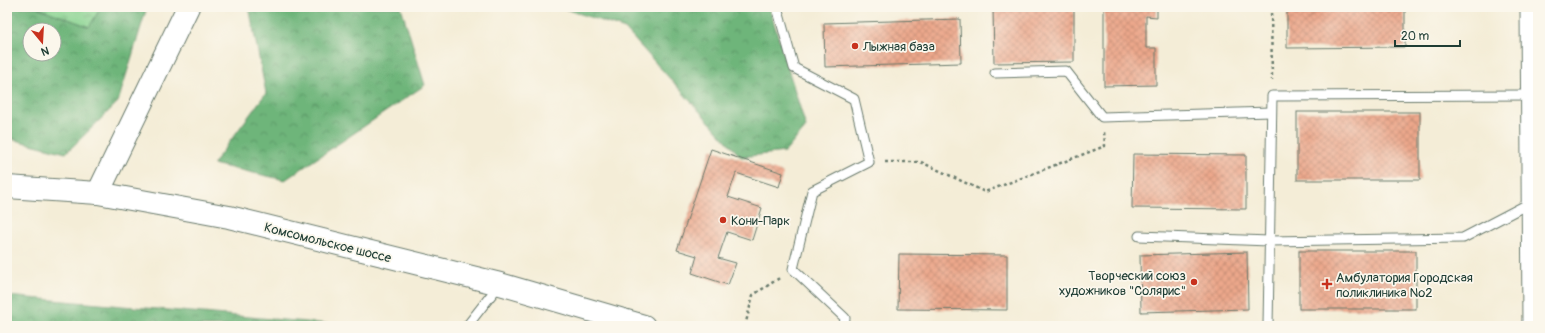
<svg xmlns="http://www.w3.org/2000/svg" width="1545" height="333" font-family="Pangolin,sans-serif">
  <style>
    .grass { fill: url(#grass-tufts); stroke: #548862 }
    .forest { fill: url(#forest-crowns); stroke: #467957; fill-rule: evenodd }
    .building { fill: url(#building-cross-hatch) }
    .lines { fill: none; stroke-linecap: round; stroke-linejoin: round }
    .service-casing { stroke: #6a7b6d; stroke-width: 11 }
    .minor-casing { stroke: #6a7b6d; stroke-width: 21 }
    .tertiary-casing { stroke: #6a7b6d; stroke-width: 24 }
    .primary-casing { stroke: #6a7b6d; stroke-width: 24 }
    .path { stroke: #6a7b6d; stroke-width: 2.5; stroke-dasharray: 3 3; stroke-linecap: butt }
    .service { stroke: #fff; stroke-width: 9 }
    .minor { stroke: #fff; stroke-width: 19 }
    .tertiary { stroke: #fff; stroke-width: 22 }
    .primary { stroke: #fff; stroke-width: 22 }
    .poi-dot { fill: #c8321e; stroke: #fbf7ec; stroke-width: 1.5 }
    .labels { text-anchor: middle; stroke-width: 3.5; stroke-linejoin: round; paint-order: stroke }
    .poi-label { font-size: 13px; fill: #1f3d34; stroke: #fbf7ec; text-anchor: start }
    .street-label { font-size: 13px; fill: #1f3d34; stroke: #fbf7ec }
  </style>
  <defs>
    <pattern id="grass-tufts" width="24" height="20" patternUnits="userSpaceOnUse"><rect width="24" height="20" fill="#88d390"/><path d="M3 7l-1-3M5 7V3M7 7l1-3M15 17l-1-3M17 17v-4M19 17l1-3" fill="none" stroke="#6fac76"/></pattern>
    <pattern id="forest-crowns" width="20" height="18" patternUnits="userSpaceOnUse"><rect width="20" height="18" fill="#6eb57a"/><path d="M2 6a3 3 0 1 1 6 0M12 15a3 3 0 1 1 6 0" fill="none" stroke="#5a9465"/></pattern>
    <pattern id="building-cross-hatch" width="8" height="8" patternUnits="userSpaceOnUse"><rect width="8" height="8" fill="#eca78b"/><path d="M0 0l8 8M0 8l8-8" fill="none" stroke="#bf8972"/></pattern>
  </defs>
  <rect width="100%" height="100%" fill="#fbf7ec"/>
  <filter id="ink" filterUnits="userSpaceOnUse"><feTurbulence type="fractalNoise" baseFrequency=".025" numOctaves="2"/><feDisplacementMap in="SourceGraphic" scale="8" xChannelSelector="R" yChannelSelector="G"/><feConvolveMatrix kernelMatrix="1 2 1 2 8 2 1 2 1" color-interpolation-filters="sRGB"/></filter>
  <filter id="wash" filterUnits="userSpaceOnUse"><feTurbulence type="fractalNoise" baseFrequency=".012" numOctaves="4" result="noise"/><feDisplacementMap in="SourceGraphic" scale="16" xChannelSelector="R" yChannelSelector="G"/><feGaussianBlur stdDeviation="0.9" result="paint"/><feColorMatrix in="noise" values="0 0 0 0 0 0 0 0 0 0 0 0 0 0 0 0 0 1.4 0 .05"/><feComposite in="paint" operator="in"/></filter>
  <g filter="url(#wash)">
    <rect width="100%" height="100%" fill="#f4edd7"/>
    <polygon class="grass" points="36,7 101,7 90,27"/>
    <g class="forest">
      <path d="M7,7h29l53,20 12,-20h46l-29,95 -52,51 -59,-15zM30,30h24v24h-24z"/>
      <polygon points="249,7 401,7 425,85 285,180 213,164 266,93"/>
      <polygon points="560,7 769,7 806,127 785,152 741,157 625,29"/>
      <polygon points="7,296 353,326 7,326"/>
    </g>
    <g id="blocks">
      <g class="building">
        <polygon points="993,7 1074,7 1074,62 994,63"/>
        <polygon points="1104,7 1157,7 1157,17 1146,16 1146,48 1156,48 1156,85 1104,86"/>
        <polygon points="1287,7 1405,7 1405,47 1287,48"/>
        <polygon points="960,19 961,63 825,67 824,23"/>
        <rect x="1297" y="112" width="123" height="68"/>
        <polygon points="711,149 783,173 779,187 736,173 728,197 762,208 752,240 727,232 718,258 736,263 728,285 692,273 697,256 677,250"/>
        <polygon points="1133,154 1246,155 1246,209 1132,208"/>
        <rect x="1299" y="251" width="117" height="58"/>
        <polygon points="1247,252 1248,309 1141,312 1140,255"/>
        <polygon points="899,254 1007,255 1007,310 898,309"/>
      </g>
    </g>
  </g>
  <g filter="url(#ink)">
    <use href="#blocks" fill-opacity="0" stroke="#6a7b6d" stroke-width="1"/>
    <g class="lines">
      <defs>
        <g id="service">
          <polyline points="777,7 794,68 854,99 869,162 812,191 793,269 845,318 844,326"/>
          <polyline points="995,73 1066,71 1102,117 1271,112"/>
          <polyline points="1139,236 1269,241 1463,238 1532,202"/>
          <polyline points="467,326 499,285"/>
          <polyline points="1268,326 1272,96 1531,95"/>
        </g>
        <polyline id="minor" points="1530,7 1532,326"/>
        <polyline id="tertiary" points="98,193 188,7"/>
        <polyline id="primary" points="7,187 98,193 229,217 500,284 644,326"/>
      </defs>
      <use href="#service" class="service-casing"/>
      <use href="#minor" class="minor-casing"/>
      <use href="#tertiary" class="tertiary-casing"/>
      <use href="#primary" class="primary-casing"/>
      <g class="path">
        <polyline points="1271,7 1272,80"/>
        <polyline points="885,162 921,162 985,192 1105,146 1104,131"/>
        <polyline points="745,326 753,295 781,277"/>
      </g>
      <use href="#service" class="service"/>
      <use href="#minor" class="minor"/>
      <use href="#tertiary" class="tertiary"/>
      <use href="#primary" class="primary"/>
    </g>
  </g>
  <g class="poi-dot">
    <circle cx="855" cy="46" r="4"/>
    <circle cx="723" cy="220" r="4"/>
    <circle cx="1194" cy="282" r="4"/>
    <path d="M1325 278h4v4h4v4h-4v4h-4v-4h-4v-4h4z"/>
  </g>
  <g class="labels">
    <g class="poi-label">
      <text x="863" y="51">Лыжная база</text>
      <text x="731" y="225">Кони-Парк</text>
      <text x="1186" y="280" text-anchor="end">Творческий союз<tspan x="1186" dy="15">художников "Солярис"</tspan></text>
      <text x="1336" y="282">Амбулатория Городская<tspan x="1336" dy="15">поликлиника №2</tspan></text>
    </g>
    <g class="street-label">
      <text transform="translate(328 242) rotate(14)" y="5">Комсомольское шоссе</text>
    </g>
  </g>
  <rect width="1545" height="333" fill="none" stroke="#fbf7ec" stroke-width="24"/>
  <g transform="translate(42 42) rotate(162)"><circle r="19" fill="#fbf7ec" stroke="#a3ada2"/>
  <path d="M0-3L7 15L0 10L-7 15Z" fill="#c8321e"/>
  <text y="-6" font-size="11" font-weight="bold" text-anchor="middle" fill="#1f3d34">N</text>
  </g>
  <path d="M1395 40v6h65v-6" fill="none" stroke="#1f3d34" stroke-width="2"/>
  <text x="1401" y="40" font-size="12" fill="#1f3d34" stroke="#fbf7ec" stroke-width="3" paint-order="stroke">20 m</text>
</svg>
